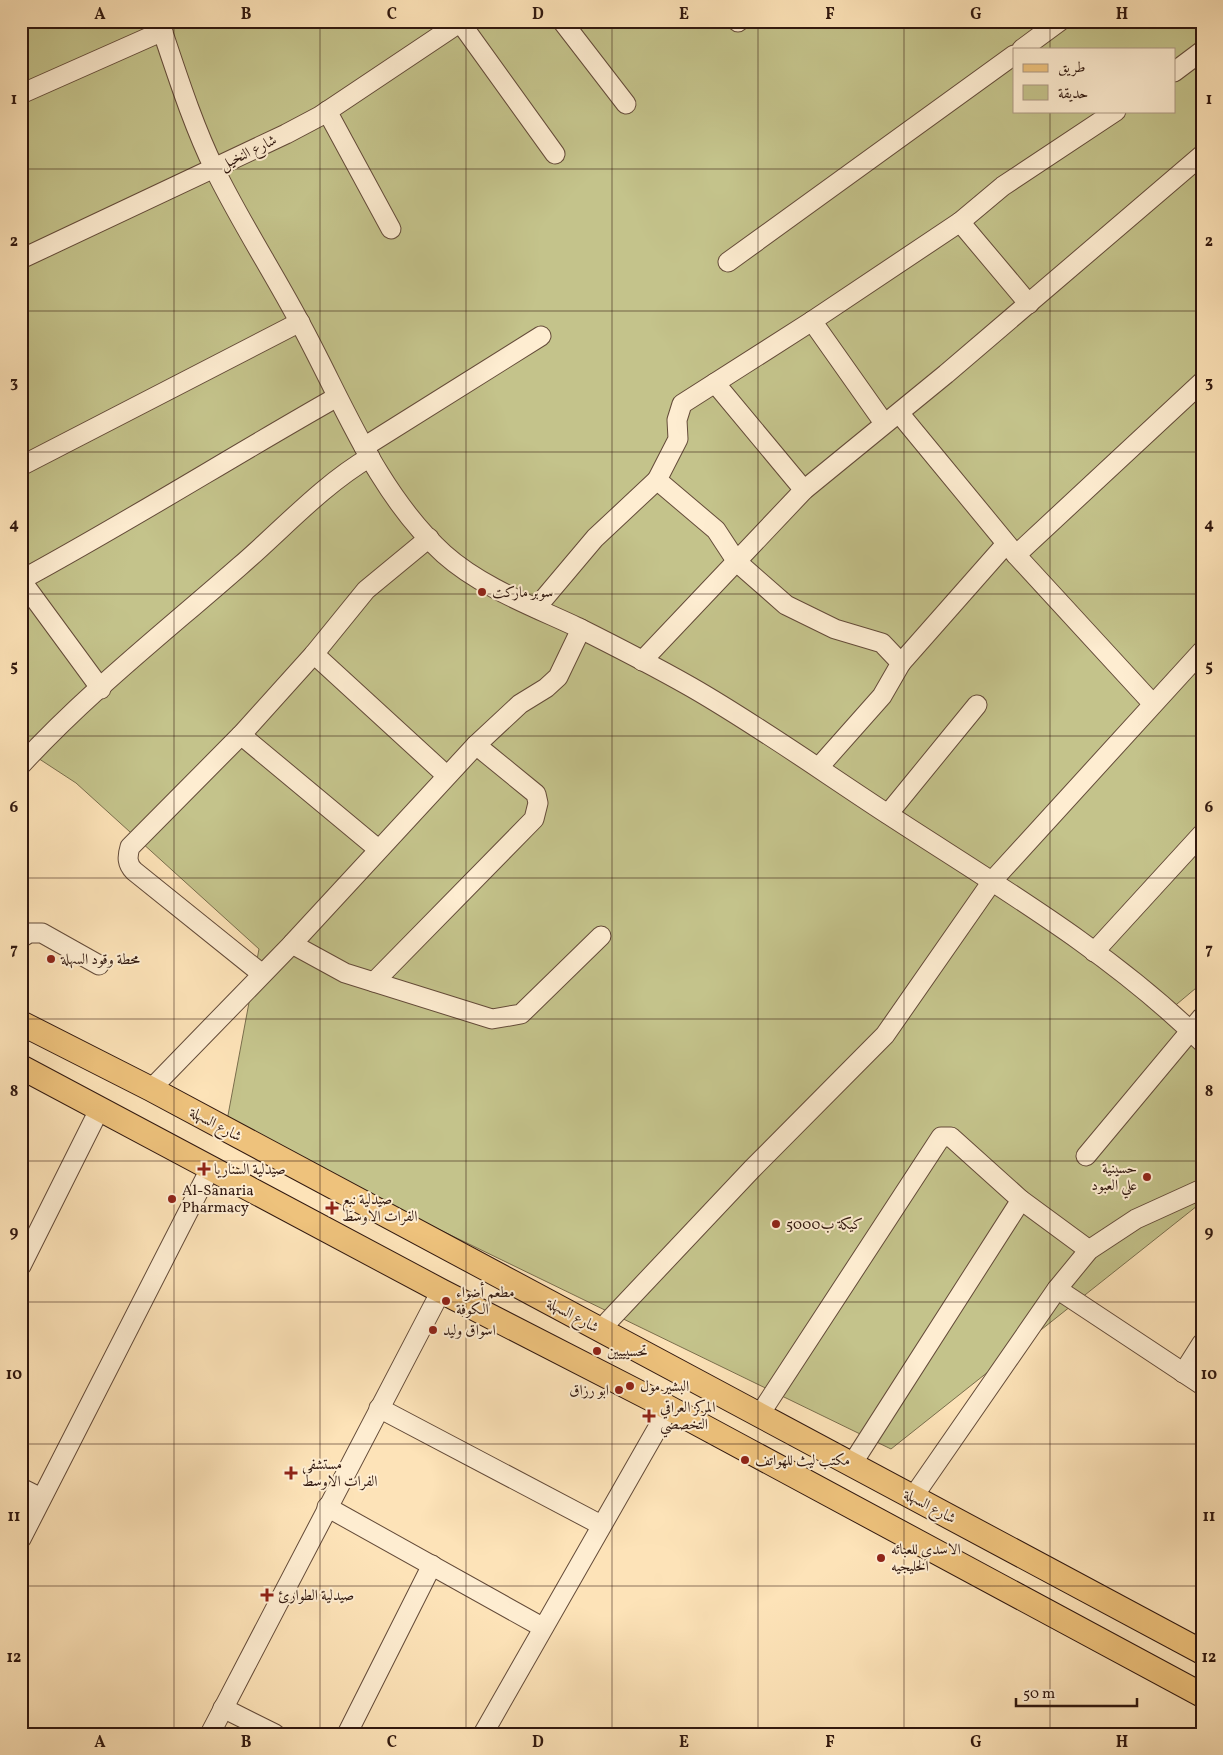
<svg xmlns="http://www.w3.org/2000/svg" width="1223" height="1755" font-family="Vollkorn,Amiri,serif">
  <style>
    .green { fill: #c4c38b; stroke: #7a6e4d; fill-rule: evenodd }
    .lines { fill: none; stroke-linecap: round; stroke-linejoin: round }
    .minor-casing { stroke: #644b39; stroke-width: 21 }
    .major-casing { stroke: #31180f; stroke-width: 26 }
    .minor { stroke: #feedd1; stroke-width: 19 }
    .major { stroke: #eec27c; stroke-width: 24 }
    .grid { fill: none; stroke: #31180f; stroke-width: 1; stroke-opacity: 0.55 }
    .poi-dot { fill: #8f2418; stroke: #feedd1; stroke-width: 2 }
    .labels { text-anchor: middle; stroke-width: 4; stroke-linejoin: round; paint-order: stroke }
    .street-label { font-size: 15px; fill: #31180f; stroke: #feedd1 }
    .poi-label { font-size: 15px; fill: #31180f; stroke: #feedd1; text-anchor: start }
    .neatline { fill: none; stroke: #31180f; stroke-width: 2 }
    .grid-label { font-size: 16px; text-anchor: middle; font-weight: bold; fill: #31180f }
  </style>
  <rect width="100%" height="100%" fill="#fde3b8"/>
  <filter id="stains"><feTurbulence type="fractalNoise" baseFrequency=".004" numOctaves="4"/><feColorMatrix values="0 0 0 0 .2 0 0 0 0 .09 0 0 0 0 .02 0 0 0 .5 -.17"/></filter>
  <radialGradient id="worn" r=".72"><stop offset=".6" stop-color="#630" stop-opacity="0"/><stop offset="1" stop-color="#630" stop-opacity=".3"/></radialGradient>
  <path class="green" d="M21,21h1181v962l-31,26 31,42v151l-311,247 -665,-323 33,-177 -183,-166 -55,-36zM1014,49h160v62h-160z"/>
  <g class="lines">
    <defs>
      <g id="minor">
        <path d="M159,21c17,50 33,102 56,149 26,53 58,102 85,153 43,79 76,169 144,231 37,33 88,52 133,73 38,19 77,39 114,60 68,39 132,85 198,128 107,70 221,136 313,227"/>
        <polyline points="562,21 626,104"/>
        <polyline points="737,21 738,22"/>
        <polyline points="460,22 555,154"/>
        <polyline points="1022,49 1060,21"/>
        <polyline points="1174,72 1202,51"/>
        <polyline points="21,94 163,31"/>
        <polyline points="327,111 391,229"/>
        <polyline points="960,222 1029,304"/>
        <polyline points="21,259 286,134 320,116 462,21"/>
        <polyline points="728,262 1014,55"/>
        <polyline points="812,321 884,423"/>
        <polyline points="715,383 804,490"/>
        <polyline points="899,413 1016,555 1153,704"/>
        <polyline points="364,447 541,336"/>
        <polyline points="21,466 300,322"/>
        <polyline points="657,480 678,439 677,420 682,404 812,321 960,222 1003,186 1116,111"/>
        <polyline points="1016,555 1202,382"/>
        <polyline points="536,608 595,538 657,480 716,530 737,562 786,605 835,629 882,643 901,663 882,696 819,767"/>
        <polyline points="314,654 446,775"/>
        <polyline points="642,661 804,490 946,374 1202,155"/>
        <polyline points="901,663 1006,544"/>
        <path d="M101,689l-80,-109c107,-58 210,-123 316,-183"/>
        <polyline points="241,735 378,849"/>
        <path d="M21,765c66,-72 145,-134 219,-199 43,-37 81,-80 130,-109"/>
        <polyline points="888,814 977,705"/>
        <polyline points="21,938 29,933 42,933 99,965"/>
        <polyline points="292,944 345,973 492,1019 521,1014 601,936"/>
        <polyline points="1094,952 1202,834"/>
        <path d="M262,974l-128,-103c-7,-7 -7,-14 -4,-24l111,-112 73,-81 52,-64 63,-52"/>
        <polyline points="374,982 534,819 538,803 536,794 476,745"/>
        <polyline points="151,1089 292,944 476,745 520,704 546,688 558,677 581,629"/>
        <polyline points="1086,1156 1202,1017"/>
        <polyline points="21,1266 99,1110"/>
        <polyline points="1057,1289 1202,1385"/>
        <polyline points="600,1330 752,1169 885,1035 993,880 1202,651"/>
        <polyline points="1183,1373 1202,1343"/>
        <polyline points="379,1408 601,1525"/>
        <polyline points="760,1414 941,1137 951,1137 1021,1200 1089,1250"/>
        <polyline points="852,1464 1021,1200"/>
        <polyline points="21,1488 41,1498"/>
        <polyline points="913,1497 1057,1289 1089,1250 1136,1219 1202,1189"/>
        <polyline points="327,1507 542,1627"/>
        <polyline points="21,1539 210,1169"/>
        <polyline points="223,1708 275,1734"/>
        <polyline points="210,1734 441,1291"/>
        <polyline points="347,1734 432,1565"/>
        <polyline points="483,1734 669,1408"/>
      </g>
      <g id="major">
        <polyline points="21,1023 151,1089 1202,1652"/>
        <polyline points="21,1067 441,1291 669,1408 1202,1695"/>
      </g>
    </defs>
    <use href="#minor" class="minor-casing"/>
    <use href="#major" class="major-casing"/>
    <use href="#minor" class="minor"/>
    <use href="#major" class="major"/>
  </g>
  <path class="grid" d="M174,21v1713M320,21v1713M466,21v1713M612,21v1713M758,21v1713M904,21v1713M1050,21v28M1050,111v1623M21,169h1181M21,311h1181M21,452h1181M21,594h1181M21,736h1181M21,878h1181M21,1019h1181M21,1161h1181M21,1302h1181M21,1444h1181M21,1586h1181"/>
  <g class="poi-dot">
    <circle cx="482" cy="592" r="5"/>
    <circle cx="51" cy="959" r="5"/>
    <path d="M201.5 1161.5h5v5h5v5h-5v5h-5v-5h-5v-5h5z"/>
    <circle cx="1147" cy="1177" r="5"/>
    <circle cx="172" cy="1199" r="5"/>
    <path d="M329.5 1200.5h5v5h5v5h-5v5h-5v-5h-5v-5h5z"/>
    <circle cx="776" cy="1224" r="5"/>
    <circle cx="446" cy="1301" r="5"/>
    <circle cx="433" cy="1330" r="5"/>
    <circle cx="597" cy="1351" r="5"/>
    <circle cx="630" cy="1386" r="5"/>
    <circle cx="619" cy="1390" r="5"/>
    <path d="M646.5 1408.5h5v5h5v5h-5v5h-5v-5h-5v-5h5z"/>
    <circle cx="745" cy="1460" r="5"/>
    <path d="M288.5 1465.5h5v5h5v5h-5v5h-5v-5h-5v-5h5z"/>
    <circle cx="881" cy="1558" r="5"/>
    <path d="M264.5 1587.5h5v5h5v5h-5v5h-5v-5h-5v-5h5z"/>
  </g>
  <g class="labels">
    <g class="street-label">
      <text transform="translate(248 152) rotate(-26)" y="5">شارع النخيل</text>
      <text transform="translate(216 1124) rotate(28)" y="5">شارع السهلة</text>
      <text transform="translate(573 1315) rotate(28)" y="5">شارع السهلة</text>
      <text transform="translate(930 1506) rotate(28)" y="5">شارع السهلة</text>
    </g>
    <g class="poi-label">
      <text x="492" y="597">سوبر ماركت</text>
      <text x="61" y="964">محطة وقود السهلة</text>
      <text x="1137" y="1173" text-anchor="end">حسينية<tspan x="1137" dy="17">علي العبود</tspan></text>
      <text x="214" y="1174">صيدلية السناريا</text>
      <text x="182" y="1195">Al-Sanaria<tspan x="182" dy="17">Pharmacy</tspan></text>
      <text x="342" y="1204">صيدلية نبع<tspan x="342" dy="17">الفرات الاوسط</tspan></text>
      <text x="786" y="1229">كيكة ب5000</text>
      <text x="456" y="1297">مطعم أضواء<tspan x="456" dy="17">الكوفة</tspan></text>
      <text x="443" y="1335">اسواق وليد</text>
      <text x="607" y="1356">تحسيييين</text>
      <text x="640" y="1391">البشير مول</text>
      <text x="609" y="1395" text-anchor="end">ابو رزاق</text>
      <text x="660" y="1412">المركز العراقي<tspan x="660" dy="17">التخصصي</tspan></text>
      <text x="755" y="1465">مكتب ليث للهواتف</text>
      <text x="302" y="1469">مستشفى<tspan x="302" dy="17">الفرات الاوسط</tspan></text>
      <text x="891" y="1554">الاسدي للعبائه<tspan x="891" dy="17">الخليجيه</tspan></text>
      <text x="278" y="1600">صيدلية الطوارئ</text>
    </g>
  </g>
  <rect width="1223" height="1755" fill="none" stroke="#fde3b8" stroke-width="55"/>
  <rect x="1013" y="48" width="162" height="65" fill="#feedd1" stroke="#ac9883"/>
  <rect x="1023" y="64" width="25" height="8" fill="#eec27c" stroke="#ac9883"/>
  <text x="1058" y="72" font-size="15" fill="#31180f">طريق</text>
  <rect x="1023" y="85" width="25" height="15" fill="#c4c38b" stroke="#ac9883"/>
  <text x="1058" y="98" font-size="15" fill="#31180f">حديقة</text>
  <path d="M1016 1698v8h121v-8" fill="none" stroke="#31180f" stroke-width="2.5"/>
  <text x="1023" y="1698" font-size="15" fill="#31180f" stroke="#feedd1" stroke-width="4" paint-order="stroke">50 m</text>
  <rect x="28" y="28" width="1168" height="1700" class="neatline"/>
  <g class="grid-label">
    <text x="100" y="19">A</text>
    <text x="246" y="19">B</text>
    <text x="392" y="19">C</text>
    <text x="538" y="19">D</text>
    <text x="684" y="19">E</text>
    <text x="830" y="19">F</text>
    <text x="976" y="19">G</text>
    <text x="1122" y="19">H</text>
    <text x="14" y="104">1</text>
    <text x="1209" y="104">1</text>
    <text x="14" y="246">2</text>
    <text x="1209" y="246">2</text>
    <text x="14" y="387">3</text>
    <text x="1209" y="387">3</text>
    <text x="14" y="529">4</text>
    <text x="1209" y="529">4</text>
    <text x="14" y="671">5</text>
    <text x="1209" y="671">5</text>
    <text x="14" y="812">6</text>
    <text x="1209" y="812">6</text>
    <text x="14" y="954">7</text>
    <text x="1209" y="954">7</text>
    <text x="14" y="1096">8</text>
    <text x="1209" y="1096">8</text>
    <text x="14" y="1237">9</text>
    <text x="1209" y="1237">9</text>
    <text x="14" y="1379">10</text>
    <text x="1209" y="1379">10</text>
    <text x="14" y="1521">11</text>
    <text x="1209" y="1521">11</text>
    <text x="14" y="1662">12</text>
    <text x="1209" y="1662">12</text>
    <text x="100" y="1747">A</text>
    <text x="246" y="1747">B</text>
    <text x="392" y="1747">C</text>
    <text x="538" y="1747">D</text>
    <text x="684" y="1747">E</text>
    <text x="830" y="1747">F</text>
    <text x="976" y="1747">G</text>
    <text x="1122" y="1747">H</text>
  </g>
  <rect width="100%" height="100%" filter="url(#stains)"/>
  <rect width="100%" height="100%" fill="url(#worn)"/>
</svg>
